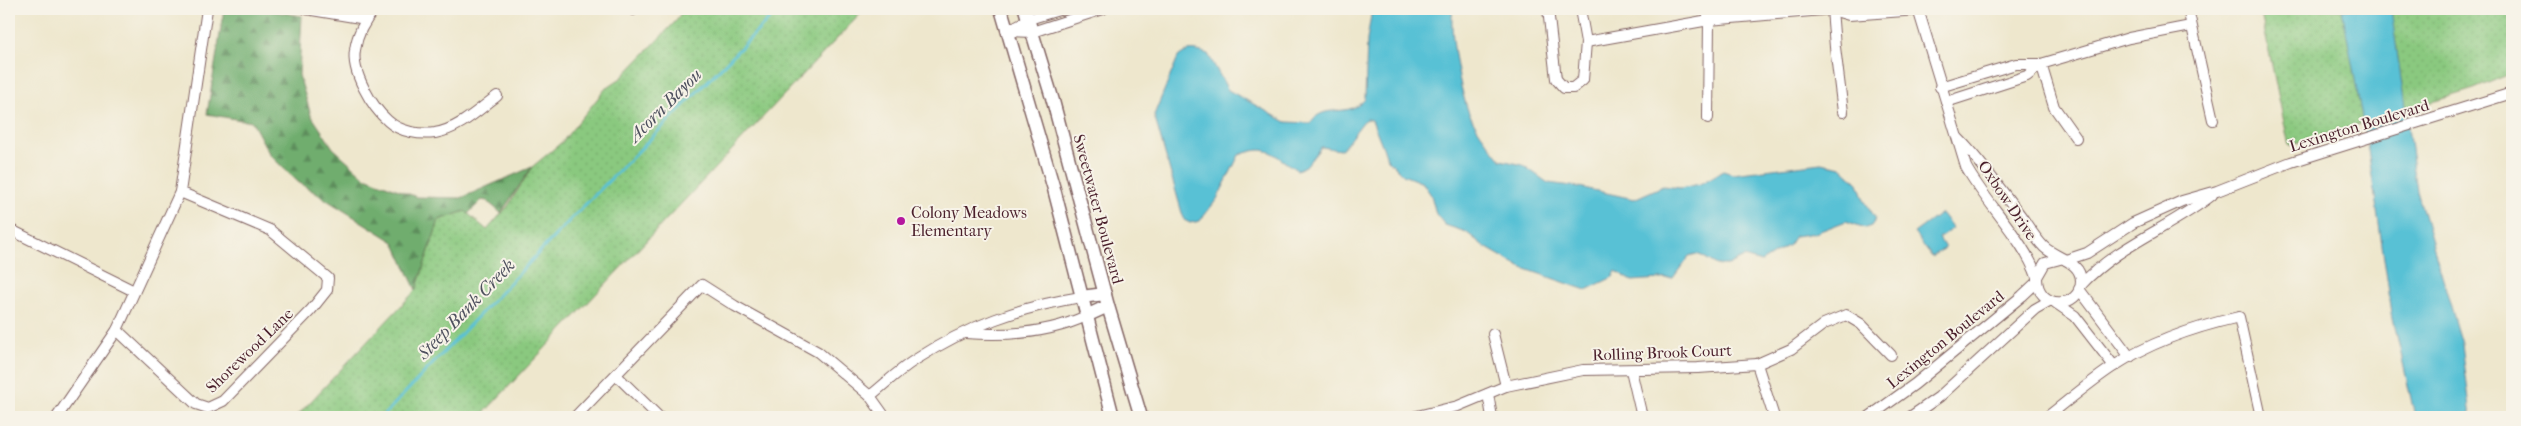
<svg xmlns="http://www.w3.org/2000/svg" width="2521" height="426" font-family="'IM FELL French Canon',serif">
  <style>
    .grass { fill: url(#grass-dots); stroke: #6a7455 }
    .forest { fill: url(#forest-firs); stroke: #5c664c }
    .water { fill: #58c1d5; stroke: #517080 }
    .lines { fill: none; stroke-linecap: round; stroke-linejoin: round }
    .stream { stroke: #58c1d5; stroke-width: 3 }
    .minor-casing { stroke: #836564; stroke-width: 12 }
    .major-casing { stroke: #836564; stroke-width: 15 }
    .minor { stroke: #fff; stroke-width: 10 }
    .major { stroke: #fff; stroke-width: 12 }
    .poi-dot { fill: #b5179e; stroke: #f7f3e8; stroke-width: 2 }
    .labels { text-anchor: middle; stroke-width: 4; stroke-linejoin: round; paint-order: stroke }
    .street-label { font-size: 16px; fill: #4a1f2b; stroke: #f7f3e8 }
    .poi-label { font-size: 16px; fill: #4a1f2b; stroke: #f7f3e8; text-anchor: start }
    .water-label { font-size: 18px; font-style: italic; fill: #4e505e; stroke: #f7f3e8 }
  </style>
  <defs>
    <pattern id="grass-dots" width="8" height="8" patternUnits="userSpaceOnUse" patternTransform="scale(1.25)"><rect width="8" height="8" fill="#8ac97f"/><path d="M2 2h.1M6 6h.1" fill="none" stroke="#79ac6e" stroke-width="1.8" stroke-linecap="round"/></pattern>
    <pattern id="forest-firs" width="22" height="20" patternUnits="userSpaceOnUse" patternTransform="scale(1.25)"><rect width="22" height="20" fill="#6fad6e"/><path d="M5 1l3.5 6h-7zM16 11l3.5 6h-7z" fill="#5d8c5b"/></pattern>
  </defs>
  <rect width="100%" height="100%" fill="#f7f3e8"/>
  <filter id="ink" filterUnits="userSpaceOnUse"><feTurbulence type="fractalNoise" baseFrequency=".02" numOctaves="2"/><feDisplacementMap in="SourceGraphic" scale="10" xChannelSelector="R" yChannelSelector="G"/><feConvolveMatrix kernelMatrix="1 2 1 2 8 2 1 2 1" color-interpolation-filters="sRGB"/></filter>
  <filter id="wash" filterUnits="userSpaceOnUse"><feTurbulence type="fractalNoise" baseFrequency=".0096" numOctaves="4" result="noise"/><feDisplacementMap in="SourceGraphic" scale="20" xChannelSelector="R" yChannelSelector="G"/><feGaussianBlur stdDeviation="1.12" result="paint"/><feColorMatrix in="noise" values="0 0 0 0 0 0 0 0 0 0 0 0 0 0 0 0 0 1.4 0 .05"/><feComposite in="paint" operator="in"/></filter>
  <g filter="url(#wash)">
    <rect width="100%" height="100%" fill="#eee7cd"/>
    <g class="grass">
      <polygon points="684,9 865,9 480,417 296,417 416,290 439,220 465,211 487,230 508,206 532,167 562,142 606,88 621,78 674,23"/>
      <polygon points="2260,9 2512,9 2512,73 2474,89 2289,146"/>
    </g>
    <polygon class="forest" points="224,9 261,9 302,16 299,75 311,115 333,148 365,177 417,197 461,198 532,167 501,213 487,201 482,200 468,214 465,211 439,220 416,290 394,242 298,182 270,155 252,122 207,114"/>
    <g class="water">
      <path d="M1372,9h81c-5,19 8,88 17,106 8,17 20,31 31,45l22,5 25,18 31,4 55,12 29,-13 17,2 20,-4 23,-13 10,3 88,-11 20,4 17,16 6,17 12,19 -5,7 -6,2 -19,-7 -31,12 -20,3 -6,9 -28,17 -17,-5 -16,8h-11l-15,-9 -6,-2 -7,2 -16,22 -41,3 -16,-10 -3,6 -27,13 -66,-23 -35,-20 -19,-15 -21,-7 -9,-11 -5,-19 -8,-12 -20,-8 -15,-15 -16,-40 -6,-1c-6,5 -21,29 -25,30 -5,2 -14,-2 -20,-2l-15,19 -9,4c-25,-15 -26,-27 -58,-15l-22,44 -17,22 -10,2 -6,-3 -30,-105 24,-58c11,-9 17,-7 30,-3l20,36 58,32 24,1c16,-22 37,-3 55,-24l2,-59z"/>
      <polygon points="2342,9 2391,9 2417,191 2462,344 2471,417 2415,417 2392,313 2369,156"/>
      <polygon points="1941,213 1953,228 1939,238 1945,248 1932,257 1914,233"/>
    </g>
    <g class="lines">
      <polyline class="stream" points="382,417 570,220 779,9"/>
    </g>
  </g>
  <g filter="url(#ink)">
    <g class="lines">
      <defs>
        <g id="minor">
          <polyline points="306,9 366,19"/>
          <path d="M375,9c-10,11 -18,26 -20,41 -4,22 17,57 33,71 12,11 32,14 47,12 24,-4 43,-23 62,-37"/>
          <polyline points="631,9 633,10"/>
          <polyline points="1548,9 1556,79 1564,88 1573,88 1583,80 1586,42 1580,9"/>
          <polyline points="1707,9 1709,20 1708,118"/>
          <polyline points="1832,9 1835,47 1843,112"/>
          <path d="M1918,9l48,158c19,35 59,74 71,110"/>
          <polyline points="2188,9 2213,120"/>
          <polyline points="1832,10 1849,15 1918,10"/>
          <polyline points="1009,30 1029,19 1062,9"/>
          <polyline points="1008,31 1032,32 1103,9"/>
          <polyline points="1586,42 1709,20 1834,9"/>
          <polyline points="2041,64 2054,107 2076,138"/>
          <polyline points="1940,87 2016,64 2041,64 2129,38 2191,26"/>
          <polyline points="1946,102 2027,76 2041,64"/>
          <path d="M1958,138c24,24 42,51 63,78 7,10 14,22 23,31 13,12 37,14 37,34 0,29 -45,29 -44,-4l8,-14 15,-4"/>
          <polyline points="9,229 134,291"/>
          <polyline points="2066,260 2087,253 2133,223 2182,201 2217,191 2291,162 2512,93"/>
          <path d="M2081,285c37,-40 89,-57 131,-90"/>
          <polyline points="2079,289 2130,357"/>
          <polyline points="2056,303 2075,316 2114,366"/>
          <polyline points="117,330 196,404 208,408 223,401 311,310 327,290 328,278 270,230 180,192"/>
          <path d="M965,333c40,3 85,0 121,-17"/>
          <polyline points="1493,334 1506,386"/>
          <polyline points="1757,364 1774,417"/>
          <polyline points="1631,370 1642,417"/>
          <polyline points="616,375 659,417"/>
          <polyline points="1488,394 1492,417"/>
          <path d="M870,396c15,-12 29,-26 45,-36 53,-34 104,-53 166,-63"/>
          <polyline points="57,417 117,330 180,192 207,9"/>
          <polyline points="575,417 702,285 735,306 818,352 870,396 885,417"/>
          <polyline points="1413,417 1458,406 1506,386 1583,370 1698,368 1757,364 1791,349 1824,324 1846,315 1861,324 1891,355"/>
          <polyline points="1869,417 1915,384 2022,296 2037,282"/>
          <polyline points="1910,417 1939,397 2035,309 2049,301"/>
          <path d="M2047,417c22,-17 44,-36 67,-51 38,-25 81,-39 125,-49l22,100"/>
        </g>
        <g id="major">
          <polyline points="1001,9 1054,189 1113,417"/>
          <polyline points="1025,9 1053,101 1108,306 1141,417"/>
          <polyline points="1081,297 1105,294"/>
          <polyline points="1086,316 1108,306"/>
        </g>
      </defs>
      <use href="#minor" class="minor-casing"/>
      <use href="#major" class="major-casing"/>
      <use href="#minor" class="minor"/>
      <use href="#major" class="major"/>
    </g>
  </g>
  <circle class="poi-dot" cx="901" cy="221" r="5"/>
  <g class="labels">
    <g class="street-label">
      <text transform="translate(2359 125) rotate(-17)" y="6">Lexington Boulevard</text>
      <text transform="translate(2008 200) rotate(56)" y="6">Oxbow Drive</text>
      <text transform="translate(1099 209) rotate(75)" y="6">Sweetwater Boulevard</text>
      <text transform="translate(1945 339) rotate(-39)" y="6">Lexington Boulevard</text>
      <text transform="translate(249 350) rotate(-44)" y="6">Shorewood Lane</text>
      <text transform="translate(1662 352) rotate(-2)" y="6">Rolling Brook Court</text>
    </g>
    <g class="poi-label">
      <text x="911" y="218">Colony Meadows<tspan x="911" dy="18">Elementary</tspan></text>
    </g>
    <g class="water-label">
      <text transform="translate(665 105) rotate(-45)" y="6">Acorn Bayou</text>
      <text transform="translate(466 309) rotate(-46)" y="6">Steep Bank Creek</text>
    </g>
  </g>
  <rect width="2521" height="426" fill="none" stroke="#f7f3e8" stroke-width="30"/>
</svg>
